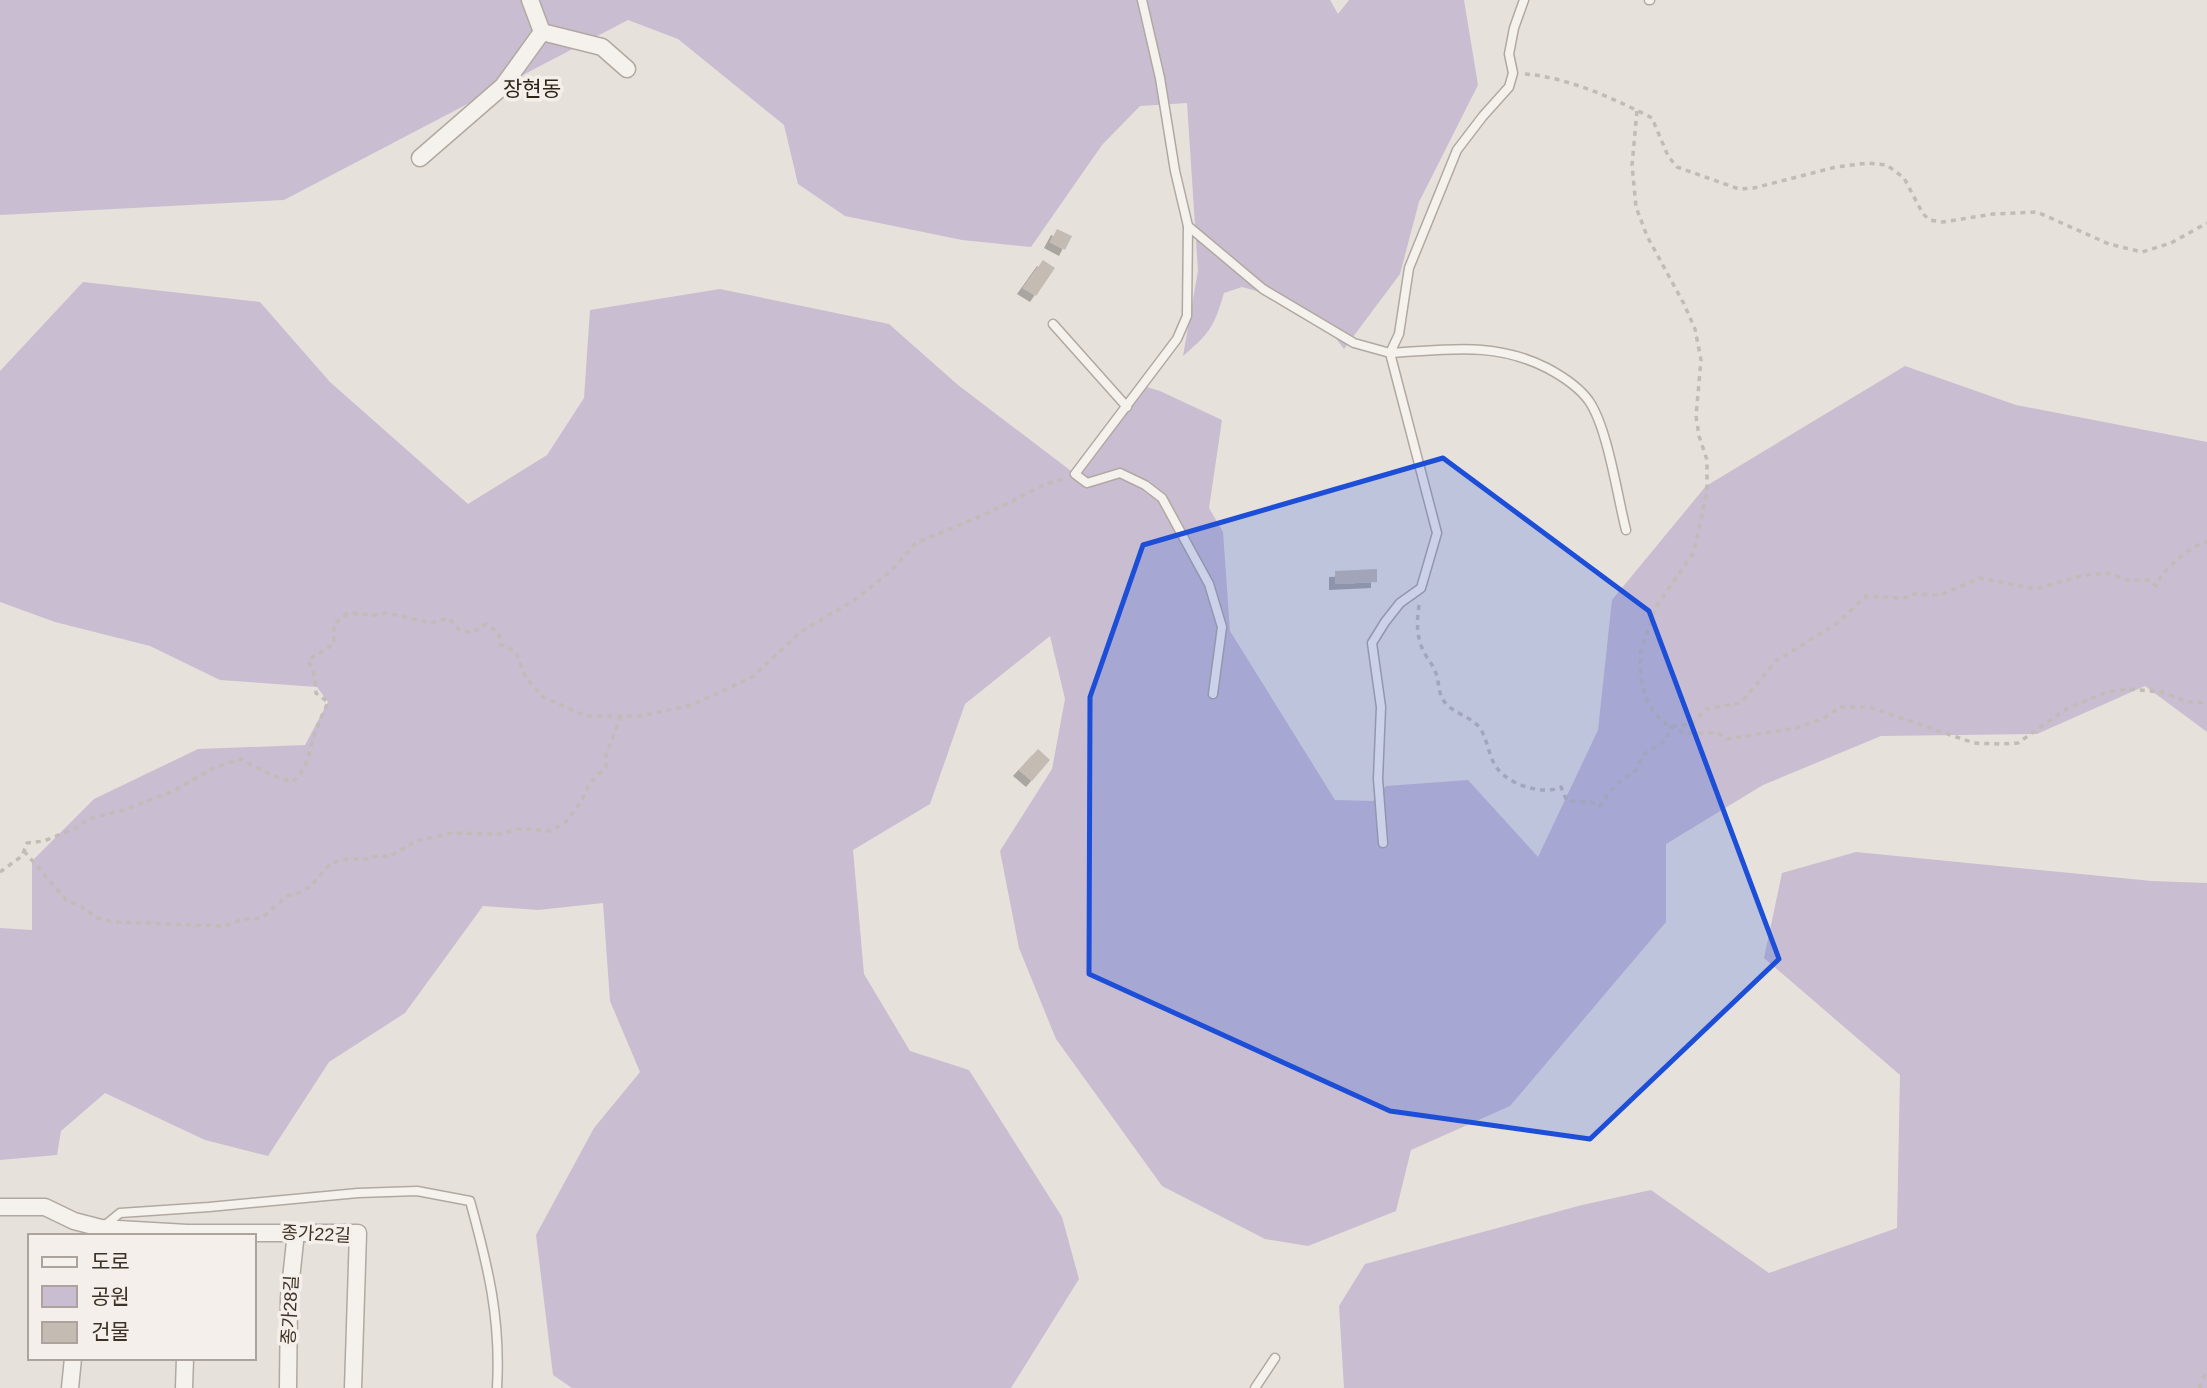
<svg xmlns="http://www.w3.org/2000/svg" width="2207" height="1388" font-family="Arial,'Noto Sans KR',sans-serif">
  <style>
    .green { fill: #c9bdd1 }
    .building { fill: #c4bbb3; filter: url(#shadow) }
    .lines { fill: none; stroke-linecap: round; stroke-linejoin: round }
    .service-casing { stroke: #b1a9a1; stroke-width: 11 }
    .minor-casing { stroke: #b1a9a1; stroke-width: 19 }
    .path { stroke: #c1bcb6; stroke-width: 3.5; stroke-dasharray: 5 5; stroke-linecap: butt }
    .service { stroke: #f5f2ee; stroke-width: 8 }
    .minor { stroke: #f5f2ee; stroke-width: 16 }
    .marked { fill: #1d4ed8; fill-opacity: 0.2; stroke: #1d4ed8; stroke-width: 5; stroke-linejoin: round }
    .labels { text-anchor: middle; stroke-width: 7; stroke-linejoin: round; paint-order: stroke }
    .street-label { font-size: 18px; fill: #3d3225; stroke: #f4efeb }
    .quarter-label { font-size: 21px; fill: #2e2418; stroke: #f4efeb }
  </style>
  <defs>
    <filter id="shadow"><feDropShadow dx="-6" dy="6" stdDeviation="0" flood-color="#0004"/></filter>
  </defs>
  <rect width="100%" height="100%" fill="#e7e1dc"/>
  <g class="green">
    <path d="M0,0h1330l8,14 11,-14h115l14,85 -59,117 -19,72 -56,75 -19,-25 -47,-27 -36,-10 -18,6c-10,34 -14,40 -41,63l15,-85 -11,-168 -47,3 -38,39 -71,102 -69,-7 -117,-24 -47,-32 -14,-59 -106,-86 -50,-19 -344,180 -284,15z"/>
    <polygon points="83,282 260,302 330,382 468,504 547,455 584,398 590,310 720,289 889,324 958,385 1075,474 1140,385 1160,391 1222,420 1209,508 1223,532 1230,631 1335,800 1373,801 1386,786 1468,780 1538,857 1598,730 1612,600 1706,486 1905,366 2016,405 2207,442 2207,732 2145,686 2037,734 1881,736 1763,785 1666,844 1666,922 1510,1106 1411,1150 1396,1211 1308,1246 1265,1239 1162,1186 1056,1039 1019,948 1000,851 1052,769 1065,699 1050,636 965,704 930,804 853,850 864,974 910,1051 969,1070 1062,1217 1079,1279 1011,1388 572,1388 553,1375 536,1235 594,1128 640,1072 610,1001 603,903 538,910 483,906 405,1013 329,1062 268,1156 205,1140 105,1093 61,1131 57,1155 0,1160 0,928 32,930 32,861 94,799 198,749 305,745 328,702 317,687 220,680 150,646 55,622 0,602 0,371"/>
    <polygon points="1856,852 2152,881 2207,883 2207,1388 1344,1388 1339,1306 1365,1264 1582,1205 1651,1190 1769,1273 1897,1228 1900,1075 1764,958 1782,873"/>
  </g>
  <g class="building">
    <polygon points="1057,229 1072,236 1065,250 1050,242"/>
    <polygon points="1043,260 1055,268 1036,296 1023,288"/>
    <polygon points="1377,569 1377,582 1335,584 1335,571"/>
    <polygon points="1038,749 1050,760 1032,781 1019,770"/>
  </g>
  <g class="lines">
    <defs>
      <g id="service">
        <polyline points="1142,0 1160,78 1175,171 1188,226 1187,316 1177,339 1075,474 1087,483 1120,473 1145,485 1162,498 1209,584 1222,627 1213,694"/>
        <path d="M1524,0l-10,28 -5,26 4,19 -4,14 -26,29 -26,34 -48,118 -10,66 -9,19c57,-3 104,-12 157,15 15,8 32,19 42,33 19,28 28,94 37,129"/>
        <polyline points="1649,0 1650,0"/>
        <polyline points="1188,226 1263,289 1354,343 1390,353 1437,533 1421,588 1400,603 1385,622 1372,643 1381,707 1378,779 1383,843"/>
        <polyline points="1053,324 1127,407"/>
        <path d="M104,1226l16,-13 89,-6 149,-14 59,-2 53,10c18,65 31,118 27,187"/>
        <polyline points="1255,1388 1275,1358"/>
      </g>
      <g id="minor">
        <polyline points="530,0 542,32 602,47 627,69"/>
        <polyline points="420,158 503,86 542,32"/>
        <polyline points="0,1207 45,1207 74,1221 101,1228 187,1233 358,1233 353,1388"/>
        <polyline points="70,1388 73,1358"/>
        <polyline points="184,1388 185,1358"/>
        <polyline points="288,1388 289,1298 296,1232"/>
      </g>
    </defs>
    <use href="#service" class="service-casing"/>
    <use href="#minor" class="minor-casing"/>
    <g class="path">
      <path d="M1525,74c42,3 90,25 127,44l16,38 9,11 62,22 15,-1 82,-21 32,-4 19,2 17,13 19,36 7,6 13,2 50,-8 44,-2 72,32 33,8 29,-9 36,-20"/>
      <path d="M1637,111l-5,54 4,42 11,29 37,68 11,25 6,31 -5,56 3,20 8,24v31l-13,61 -38,55 -16,46 1,25 5,20 9,16 15,13 22,-3 14,-15 35,-6 35,-42 63,-39 27,-26 38,2 8,-4 28,1 40,-17 55,11 50,-14 22,-2 21,7h22l6,6c4,-14 36,-42 51,-44"/>
      <path d="M1419,605c-2,15 -3,28 3,43 3,8 10,15 13,23 4,8 3,19 7,27 8,15 29,18 38,30 8,12 8,28 17,40 11,16 46,28 64,19l6,14 24,1 8,5 17,-23 20,-14 7,-15 23,-15 4,-13 15,6h33l9,6 69,-11 28,-10 16,-11h29l105,36 27,1 17,-1 48,-34 41,-17 23,-3 31,3 28,10 18,1"/>
      <polyline points="24,851 66,900 80,906 97,918 114,922 225,926 244,919 262,918 287,896 300,892 311,886 331,863 348,859 369,859 378,855 389,857 416,841 452,833 501,834 517,829 532,829 550,831 565,823 581,802 590,783 606,767 606,755 621,716"/>
      <path d="M0,872l22,-16 5,-13 17,-2 32,-13 13,-9 35,-9 49,-19 39,-22 28,-10 34,17 18,6c16,-12 17,-31 23,-49 3,-10 9,-21 13,-31l-12,-9 -1,-16 -7,-17 26,-16v-20l14,-11 26,2 13,-2 44,10 18,-5 9,11 14,4 14,-9 13,9 1,11 16,8 10,26 17,19 43,19h54l52,-11 60,-28 50,-46 54,-32 36,-29 24,-27 72,-30 56,-28 21,-7"/>
      <polyline points="2199,1388 2207,1369"/>
    </g>
    <use href="#service" class="service"/>
    <use href="#minor" class="minor"/>
  </g>
  <path class="marked" d="M1443,458l206,153 130,348 -189,180 -200,-28 -301,-137 1,-277 53,-152z"/>
  <g class="labels">
    <g class="street-label">
      <text transform="translate(316 1234) rotate(3)" y="6">종가22길</text>
      <text transform="translate(290 1310) rotate(-87)" y="6">종가28길</text>
    </g>
    <g class="quarter-label">
      <text x="532" y="96">장현동</text>
    </g>
  </g>
  <rect x="28" y="1234" width="228" height="126" fill="#f4efeb" stroke="#aba39c" stroke-width="2"/>
  <rect x="42" y="1257" width="35" height="10" fill="#f5f2ee" stroke="#aba39c" stroke-width="2"/>
  <text x="91" y="1269" font-size="21" fill="#3d3225">도로</text>
  <rect x="42" y="1286" width="35" height="21" fill="#c9bdd1" stroke="#aba39c" stroke-width="2"/>
  <text x="91" y="1304" font-size="21" fill="#3d3225">공원</text>
  <rect x="42" y="1322" width="35" height="21" fill="#c4bbb3" stroke="#aba39c" stroke-width="2"/>
  <text x="91" y="1339" font-size="21" fill="#3d3225">건물</text>
</svg>
